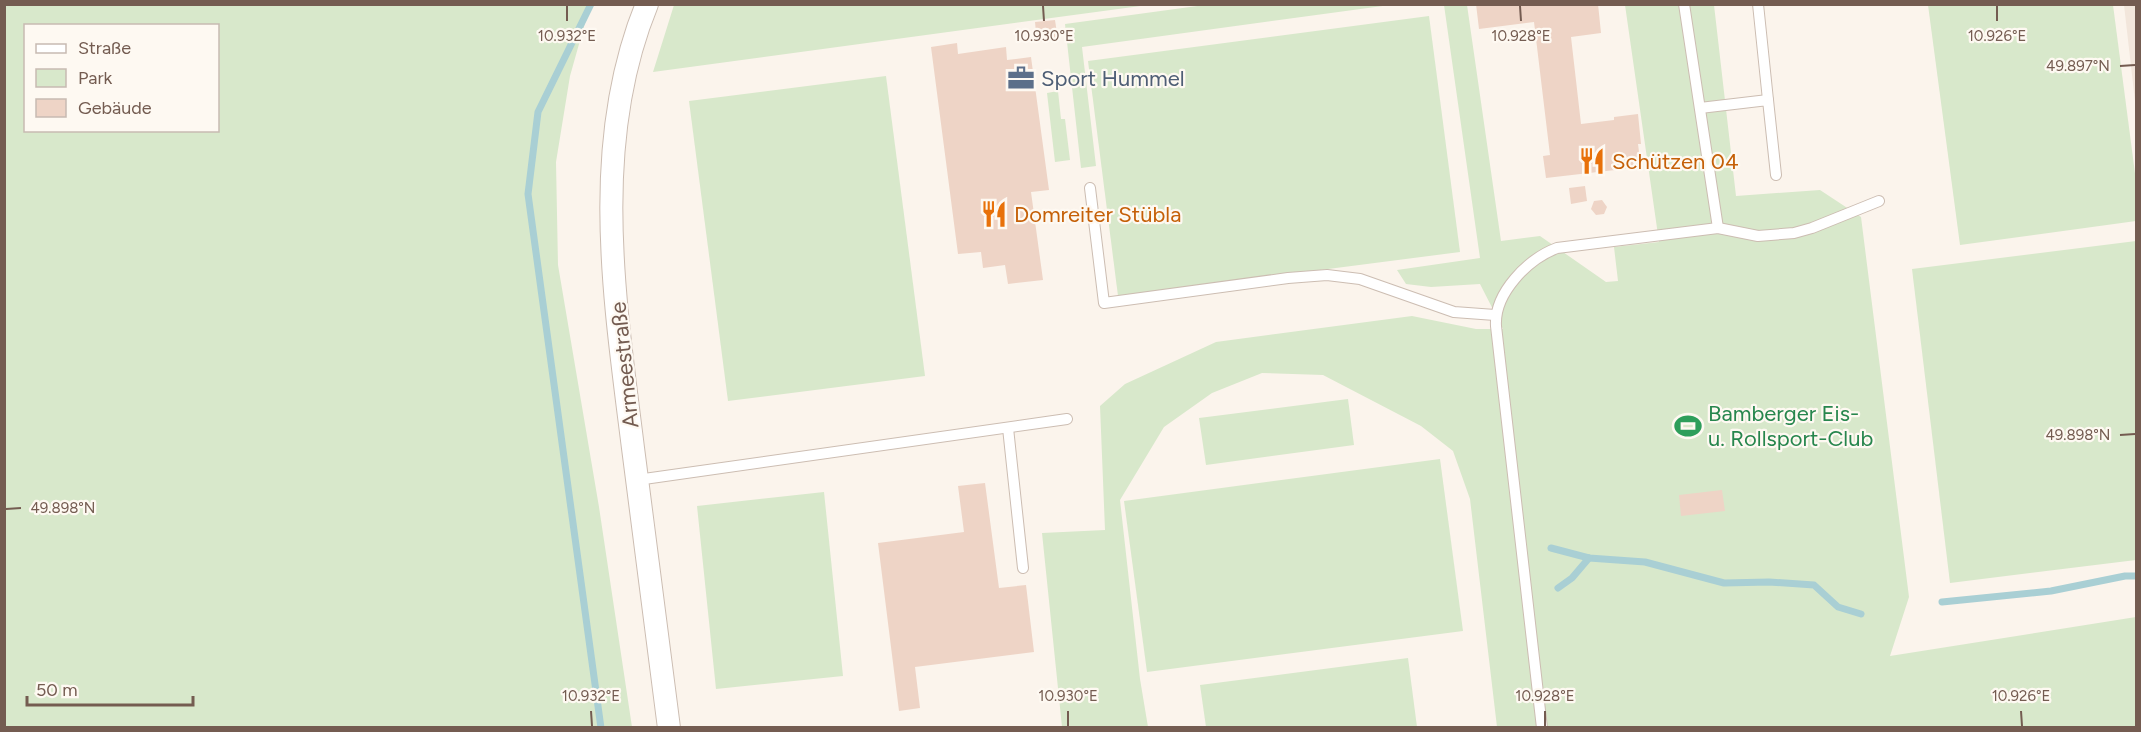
<svg xmlns="http://www.w3.org/2000/svg" width="2141" height="732" font-family="Figtree,sans-serif">
  <style>
    .residential { fill: #f2e6db }
    .green { fill: #d8e8cb; fill-rule: evenodd }
    .lines { fill: none; stroke-linecap: round; stroke-linejoin: round }
    .stream { stroke: #a9cfd4; stroke-width: 7 }
    .building { fill: #eed4c6 }
    .service-casing { stroke: #ccbdb2; stroke-width: 12 }
    .minor-casing { stroke: #ccbdb2; stroke-width: 24 }
    .service { stroke: #fff; stroke-width: 10 }
    .minor { stroke: #fff; stroke-width: 22 }
    .ticks { fill: none; stroke: #745c51; stroke-width: 2 }
    .labels { text-anchor: middle; stroke-width: 4.5; stroke-linejoin: round; paint-order: stroke }
    .service-label { font-size: 22px; fill: #4e5e75; stroke: #fef9f2; text-anchor: start }
    .food-label { font-size: 22px; fill: #c56008; stroke: #fef9f2; text-anchor: start }
    .street-label { font-size: 22px; fill: #745c51; stroke: #fef9f2 }
    .leisure-label { font-size: 22px; fill: #27864d; stroke: #fef9f2; text-anchor: start }
    .ticks-label { font-size: 15px; text-anchor: middle; fill: #745c51; stroke: #fef9f2; stroke-width: 4.5; stroke-linejoin: round; paint-order: stroke }
  </style>
  <rect width="100%" height="100%" fill="#fbf4ec"/>
  <polygon class="residential" points="2124,5 2136,5 2136,110"/>
  <g class="green">
    <polygon points="1212,4 1390,5 1082,47 1096,166 1081,168 1065,24"/>
    <path d="M4,5h586l-20,71 -14,86 2,103 41,242 33,220h-627zM26,26h192v104h-192z"/>
    <polygon points="674,5 674,4 1148,5 653,72"/>
    <polygon points="1444,5 1467,5 1501,241 1540,236 1606,282 1618,281 1614,247 1659,242 1625,5 1714,5 1736,196 1820,190 1861,217 1909,597 1890,656 2136,617 2136,727 1497,727 1470,499 1453,451 1421,426 1323,375 1262,373 1212,393 1164,427 1120,500 1140,679 1148,727 1062,727 1042,533 1105,530 1100,406 1125,384 1216,342 1412,316 1476,329 1503,329 1480,284 1431,287 1406,284 1397,270 1480,258"/>
    <polygon points="1928,5 2113,5 2136,181 2136,221 1960,245"/>
    <polygon points="1429,16 1460,252 1118,296 1088,61"/>
    <polygon points="886,76 925,376 728,401 689,101"/>
    <polygon points="1058,91 1061,119 1065,119 1070,160 1055,162 1047,93"/>
    <polygon points="2136,241 2136,560 1950,583 1912,269"/>
    <polygon points="1348,399 1354,445 1206,465 1199,418"/>
    <polygon points="1440,459 1463,631 1147,672 1124,501"/>
    <polygon points="824,492 843,676 716,689 697,506"/>
    <polygon points="1408,658 1417,727 1206,727 1200,685"/>
  </g>
  <g class="lines">
    <g class="stream">
      <polyline points="591,4 538,112 528,194 601,728"/>
      <polyline points="1551,548 1589,558 1645,562 1724,583 1769,582 1814,585 1838,607 1861,614"/>
      <polyline points="1558,588 1572,578 1589,558"/>
      <polyline points="1942,602 2051,591 2125,576 2136,576"/>
    </g>
  </g>
  <g class="building">
    <polygon points="1476,4 1598,4 1601,33 1571,37 1581,124 1614,120 1614,117 1638,114 1641,144 1638,144 1641,167 1546,178 1543,156 1550,155 1534,22 1479,29"/>
    <polygon points="1055,20 1058,40 1037,42 1035,22"/>
    <polygon points="957,43 958,54 1006,47 1007,60 1031,57 1049,190 1031,192 1043,280 1008,284 1005,265 983,268 981,252 958,254 931,47"/>
    <polygon points="1585,186 1587,201 1571,204 1569,188"/>
    <polygon points="1602,200 1607,207 1604,214 1596,215 1591,209 1594,201"/>
    <polygon points="985,483 999,588 1026,585 1034,652 915,667 920,708 899,711 878,543 964,532 958,486"/>
    <polygon points="1722,490 1725,511 1681,516 1679,495"/>
  </g>
  <g class="lines">
    <defs>
      <g id="service">
        <polyline points="1684,4 1718,228"/>
        <polyline points="1758,4 1768,100"/>
        <polyline points="1700,108 1768,100 1776,175"/>
        <polyline points="1090,188 1104,303 1288,278 1327,275 1360,279 1454,312 1495,315"/>
        <polyline points="1008,428 1023,568"/>
        <polyline points="637,480 1067,419"/>
        <path d="M1542,728l-46,-402c-2,-33 32,-67 61,-78l161,-20 40,8 36,-3 18,-5 67,-27"/>
      </g>
      <path id="minor" d="M647,4c-58,141 -32,299 -14,444 12,93 24,186 36,280"/>
    </defs>
    <use href="#service" class="service-casing"/>
    <use href="#minor" class="minor-casing"/>
    <use href="#service" class="service"/>
    <use href="#minor" class="minor"/>
  </g>
  <path class="ticks" d="M567,6v15M1043,6l1,15M1520,6l1,15M1997,6v15M2120,66l15,-1M2120,435l15,-1M6,509l15,-1M591,711l1,15M1068,711v15M1545,711v15M2021,711l1,15"/>
  <defs>
    <symbol id="office-bare" viewBox="-9 -9 18 18"><path d="M-6-3h4V-5.5h4V-3h4V5H-6ZM-1-4.5V-3h2v-1.5ZM-6 0V1H6V0Z" fill="#5c6f8a" stroke="#fef9f2" stroke-width="2.5" paint-order="stroke"/></symbol>
    <symbol id="restaurant-bare" viewBox="-9 -9 18 18"><path d="M-5-6h1v4h1v-4h1v4h1v-4h1v5L-1.5 .5V6h-2V.5L-5-1ZM5-6V6H3V1.5H1.5Q1.5-4 5-6Z" fill="#e8710a" stroke="#fef9f2" stroke-width="2.5" paint-order="stroke"/></symbol>
    <symbol id="stadium-bare" viewBox="-9 -9 18 18"><path d="M0-5a6.5 5 0 1 0 0 10a6.5 5 0 1 0 0-10ZM-3.5-1.8h7v3.6h-7Z" fill="#2e9e5b" stroke="#fef9f2" stroke-width="2.5" paint-order="stroke"/></symbol>
  </defs>
  <g fill-rule="evenodd">
    <use href="#office-bare" x="1002" y="59" width="38" height="38"/>
    <use href="#restaurant-bare" x="1573" y="142" width="38" height="38"/>
    <use href="#restaurant-bare" x="975" y="195" width="38" height="38"/>
    <use href="#stadium-bare" x="1669" y="407" width="38" height="38"/>
  </g>
  <g class="labels">
    <g class="service-label">
      <text x="1041" y="86">Sport Hummel</text>
    </g>
    <g class="food-label">
      <text x="1612" y="169">Schützen 04</text>
      <text x="1014" y="222">Domreiter Stübla</text>
    </g>
    <g class="street-label">
      <text transform="translate(624 365) rotate(-96)" y="8">Armeestraße</text>
    </g>
    <g class="leisure-label">
      <text x="1708" y="421">Bamberger Eis-<tspan x="1708" dy="25">u. Rollsport-Club</tspan></text>
    </g>
  </g>
  <g class="ticks-label">
    <text x="567" y="41">10.932°E</text>
    <text x="1044" y="41">10.930°E</text>
    <text x="1521" y="41">10.928°E</text>
    <text x="1997" y="41">10.926°E</text>
    <text x="2078" y="71">49.897°N</text>
    <text x="2078" y="440">49.898°N</text>
    <text x="63" y="513">49.898°N</text>
    <text x="591" y="701">10.932°E</text>
    <text x="1068" y="701">10.930°E</text>
    <text x="1545" y="701">10.928°E</text>
    <text x="2021" y="701">10.926°E</text>
  </g>
  <rect width="2141" height="732" fill="none" stroke="#745c51" stroke-width="12"/>
  <rect x="24" y="24" width="195" height="108" fill="#fef9f2" stroke="#c7bab2" stroke-width="1.5"/>
  <rect x="36" y="44" width="30" height="9" fill="#ffffff" stroke="#c7bab2" stroke-width="1.5"/>
  <text x="78" y="54" font-size="18" fill="#745c51">Straße</text>
  <rect x="36" y="69" width="30" height="18" fill="#d8e8cb" stroke="#c7bab2" stroke-width="1.5"/>
  <text x="78" y="84" font-size="18" fill="#745c51">Park</text>
  <rect x="36" y="99" width="30" height="18" fill="#eed4c6" stroke="#c7bab2" stroke-width="1.5"/>
  <text x="78" y="114" font-size="18" fill="#745c51">Gebäude</text>
  <path d="M27 696v9h166v-9" fill="none" stroke="#745c51" stroke-width="3"/>
  <text x="36" y="696" font-size="18" fill="#745c51" stroke="#fef9f2" stroke-width="4.5" paint-order="stroke">50 m</text>
</svg>
